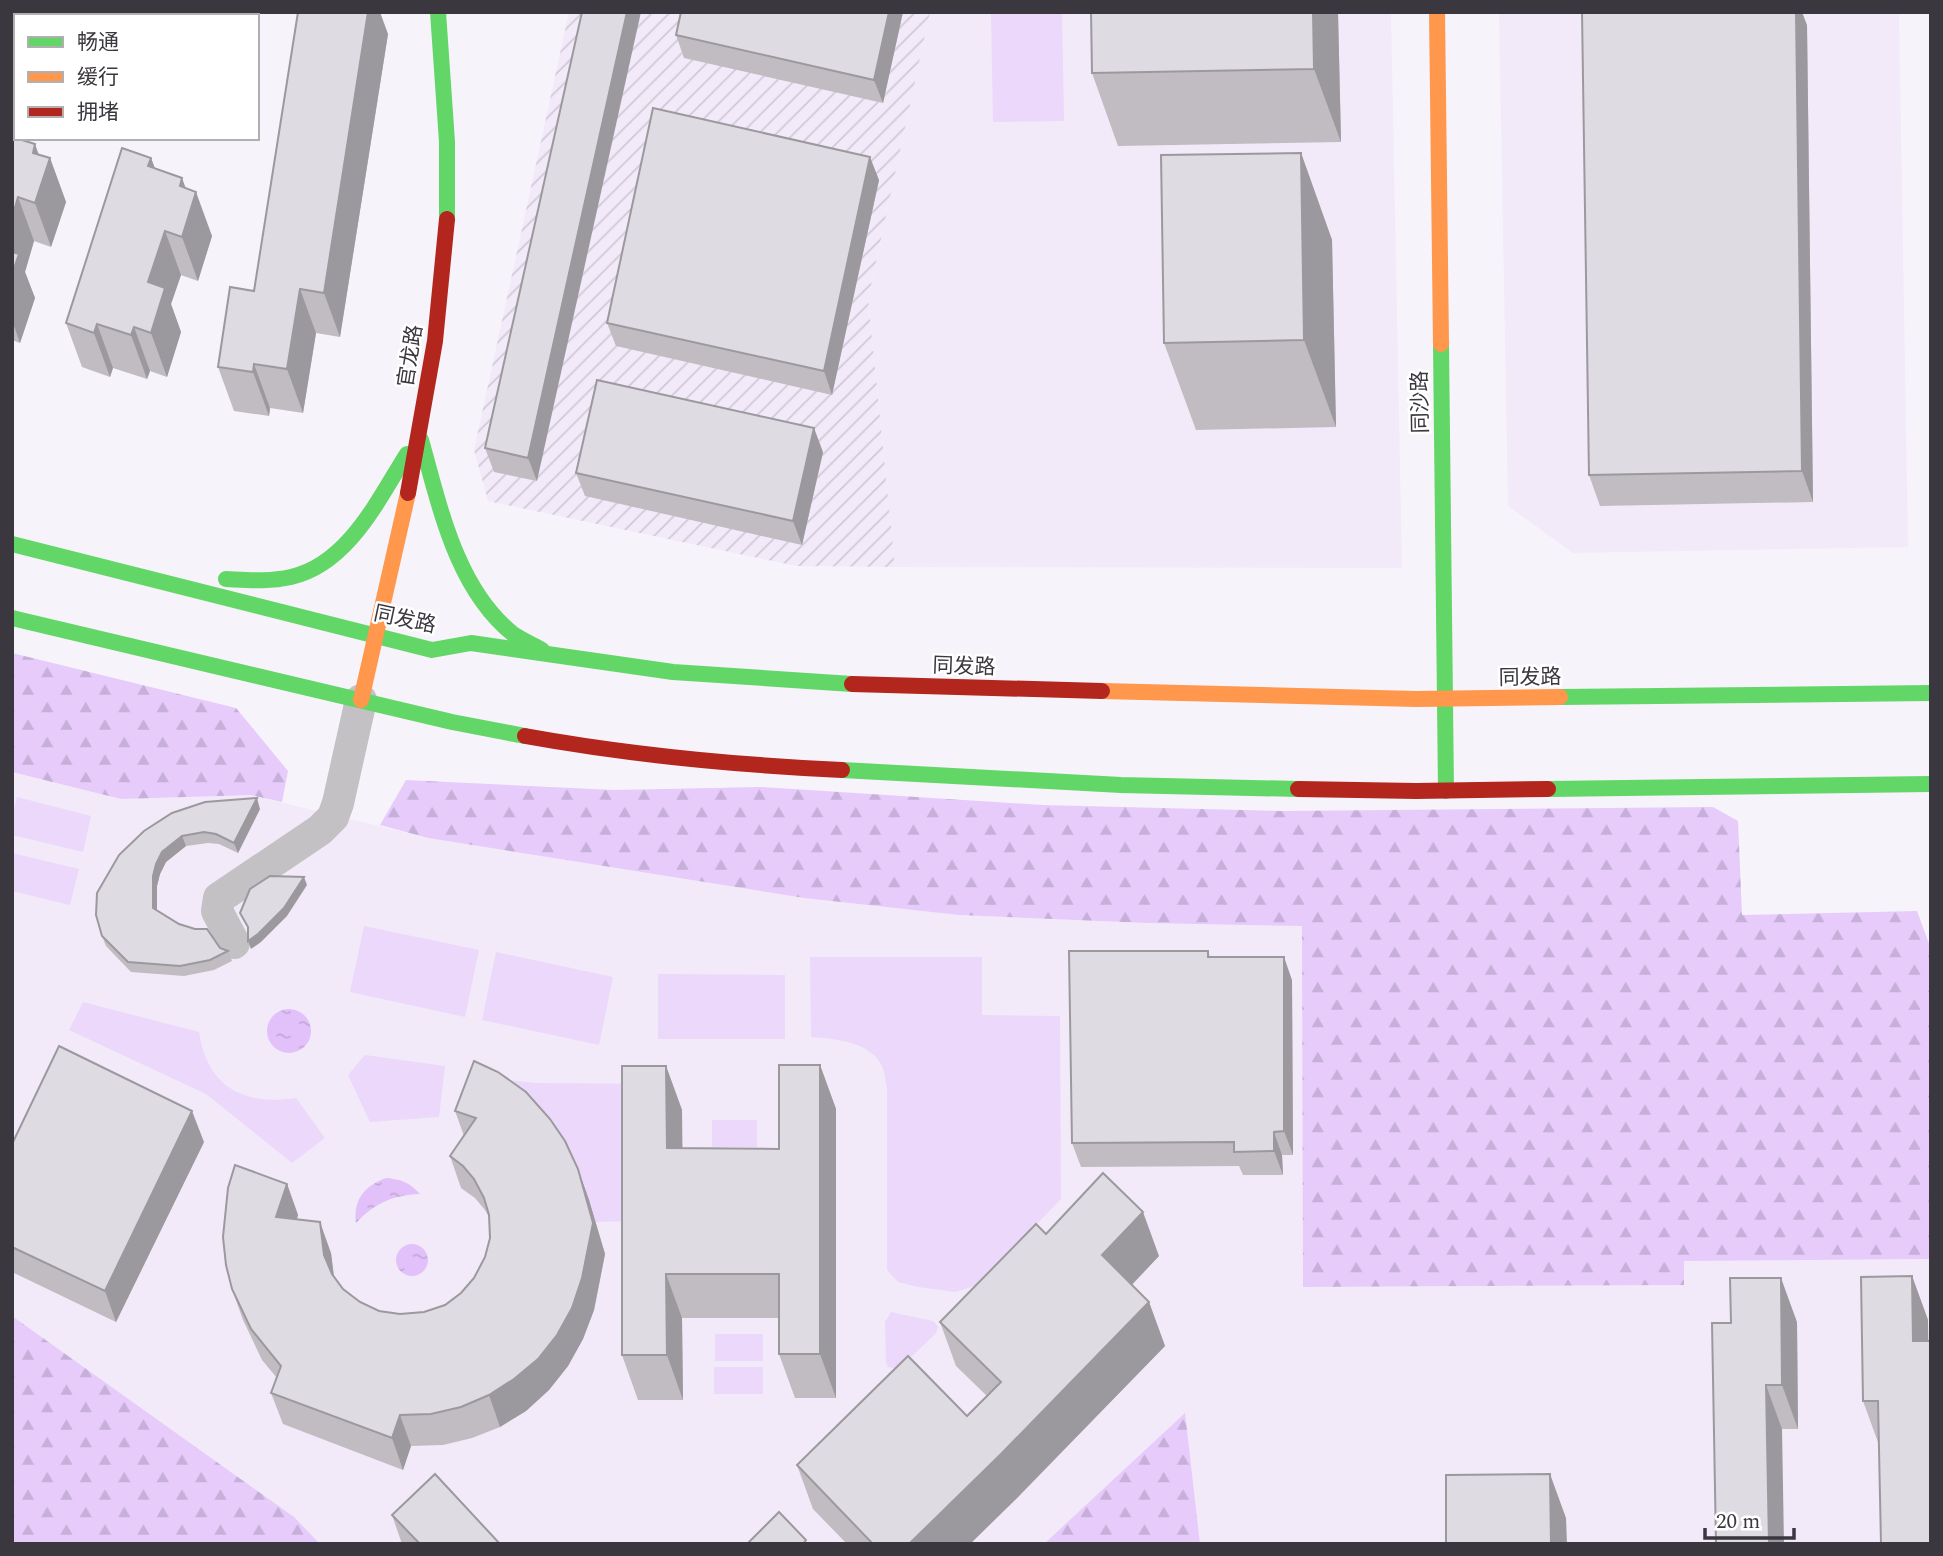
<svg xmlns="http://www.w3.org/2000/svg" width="1943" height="1556" font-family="Spectral,'Noto Sans SC',serif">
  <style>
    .built { fill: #f2eaf9 }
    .industrial { fill: url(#industrial-furrows) }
    .forest { fill: url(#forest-firs) }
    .garden { fill: #ebd8fa }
    .water { fill: url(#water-ripples) }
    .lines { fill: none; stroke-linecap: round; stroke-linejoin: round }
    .street { stroke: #c3c1c4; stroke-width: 32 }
    .fast { stroke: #63d668; stroke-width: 16 }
    .slow { stroke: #ff974d; stroke-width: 16 }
    .jam { stroke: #b3261e; stroke-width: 16 }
    .wall { fill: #c0bcc2 }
    .shaded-wall { fill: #9c999e }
    .building { fill: #dfdbe2; stroke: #9c999e; stroke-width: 2 }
    .labels { text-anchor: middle; stroke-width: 5; stroke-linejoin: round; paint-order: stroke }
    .street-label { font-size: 21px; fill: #3b373e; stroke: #fff }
  </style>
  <defs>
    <pattern id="industrial-furrows" width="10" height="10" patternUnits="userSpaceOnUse" patternTransform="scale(1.75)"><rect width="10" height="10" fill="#f2eaf9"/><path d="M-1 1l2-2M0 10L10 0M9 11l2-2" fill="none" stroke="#d0c9d6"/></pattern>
    <pattern id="forest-firs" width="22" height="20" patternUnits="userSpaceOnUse" patternTransform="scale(1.75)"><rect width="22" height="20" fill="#e6cbfb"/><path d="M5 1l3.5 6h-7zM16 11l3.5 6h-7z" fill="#c6afd8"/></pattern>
    <pattern id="water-ripples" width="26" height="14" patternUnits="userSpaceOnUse" patternTransform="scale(1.75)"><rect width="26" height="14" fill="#e2c1fb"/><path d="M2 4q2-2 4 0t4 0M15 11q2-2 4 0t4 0" fill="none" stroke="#c3a6d8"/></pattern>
  </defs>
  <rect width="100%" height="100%" fill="#f7f3fa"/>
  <g class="built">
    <polygon points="930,12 1391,12 1402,568 895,567 868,299"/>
    <polygon points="1499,12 1899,12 1908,547 1573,553 1508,506"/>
    <polygon points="12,772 121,799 251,795 428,838 804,898 959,915 1147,923 1303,926 1303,1287 1684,1285 1683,1261 1931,1259 1931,1544 12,1544"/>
  </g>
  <polygon class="industrial" points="569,12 930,12 868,299 895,567 796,566 488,501 474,450"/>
  <g class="forest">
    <polygon points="12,653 236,708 288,771 282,802 251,795 121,799 12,772"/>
    <polygon points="406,780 614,790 761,787 1042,805 1280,811 1713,807 1738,821 1742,915 1917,911 1931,949 1931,1259 1684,1261 1684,1285 1303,1287 1302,926 1147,923 959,915 804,898 428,838 380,825"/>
    <polygon points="12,1316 294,1517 320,1544 12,1544"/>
    <polygon points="1185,1413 1200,1544 1044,1544"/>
  </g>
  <g class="garden">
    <polygon points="991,12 1062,12 1064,121 993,122"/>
    <polygon points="17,797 91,816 83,852 12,835 12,816"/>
    <polygon points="12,853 79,869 70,905 12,891"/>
    <polygon points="364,926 479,950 465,1017 350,992"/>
    <polygon points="496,952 613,977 599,1045 482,1020"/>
    <path d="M810,957h172v58l78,1 1,183 -83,86 -23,7 -37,-5 -20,-5 -11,-12v-182c-2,-7 -2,-16 -5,-22 -12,-25 -48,-27 -71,-29z"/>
    <polygon points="658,974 785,975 785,1039 658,1039"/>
    <path d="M83,1002l116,30c8,55 45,74 97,66l29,40 -33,25 -86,-69 -137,-64z"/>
    <polygon points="365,1055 445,1066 439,1117 370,1122 348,1075"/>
    <polygon points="480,1077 536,1083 656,1084 638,1221 595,1222 589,1200 577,1173"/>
    <rect x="712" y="1120" width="45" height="27"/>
    <polygon points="891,1312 933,1321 938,1327 936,1333 899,1369 888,1367 886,1362 885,1322"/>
    <rect x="715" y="1334" width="48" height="27"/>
    <rect x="714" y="1367" width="49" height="27"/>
  </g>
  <g class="water">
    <circle cx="289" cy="1031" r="22"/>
    <path d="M386,1178c15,1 24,5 34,16 -27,1 -45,9 -64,29 -3,-23 8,-37 30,-45z"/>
    <circle cx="412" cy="1260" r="16"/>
  </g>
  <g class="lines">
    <polyline class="street" points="234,943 217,911 219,898 320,830 333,817 338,803 361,700"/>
    <g class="fast">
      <polyline points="438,12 447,142 447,219"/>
      <polyline points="1441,344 1446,791"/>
      <path d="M421,440c19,67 35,148 92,194 9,6 20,11 29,16"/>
      <polyline points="12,544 432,650 471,643 673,672 852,684"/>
      <path d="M226,579c22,1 43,3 65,-2 57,-13 87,-77 116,-123"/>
      <polyline points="12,618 452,722 525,736"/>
      <polyline points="1560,697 1931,693"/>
      <polyline points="842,770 1121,785 1298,789"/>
      <polyline points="1548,789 1931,784"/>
    </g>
    <g class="slow">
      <polyline points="1437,12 1441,344"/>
      <polyline points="1102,691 1416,699 1560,697"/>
      <polyline points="361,700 408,493"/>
    </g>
    <g class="jam">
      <polyline points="408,493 435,341 447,219"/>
      <polyline points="852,684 1102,691"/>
      <path d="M525,736c105,19 210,29 317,34"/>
      <polyline points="1298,789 1416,791 1548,789"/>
    </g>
  </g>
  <g class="wall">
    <polygon points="582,12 537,481 494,472 485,448"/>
    <polygon points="681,12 903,12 883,103 684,58 676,35"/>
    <polygon points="1091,12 1338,12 1341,142 1118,146 1092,73"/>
    <polygon points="1807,25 1813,502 1600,506 1589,475"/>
    <polygon points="388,34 340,337 316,333 303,413 270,408 269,416 234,411 218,367 254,291"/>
    <polygon points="12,136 39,155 50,158 66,202 51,247 34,241 25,272 35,298 20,343 12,340"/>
    <polygon points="1301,153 1332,240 1336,427 1196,430 1164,343"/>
    <polygon points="151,158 155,168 186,188 212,236 198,281 181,275 171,304 181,332 167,377 150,371 147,379 113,368 110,377 82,367 66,323"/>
    <polygon points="879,180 832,395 616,346 607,323"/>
    <polygon points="823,452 802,545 585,496 576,473"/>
    <polygon points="260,809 238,853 219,844 208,843 186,846 166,862 160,874 157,886 157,910 220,948 228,951 232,961 214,970 184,976 131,972 106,946 102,936 119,855"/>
    <polygon points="1208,951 1210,957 1292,980 1293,1155 1282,1155 1283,1175 1243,1175 1239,1166 1081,1167 1072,1143"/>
    <polygon points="474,1061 578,1169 589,1200 605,1254 594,1310 583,1339 568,1366 549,1390 526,1411 500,1427 472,1438 443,1445 411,1446 403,1470 283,1424 271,1393 277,1378 262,1360 243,1320 232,1289 287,1184 298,1215 297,1219 331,1253 334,1276 343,1289 360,1302 379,1311 400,1314 424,1312 445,1305 461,1293 474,1278 485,1257 490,1238 489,1217 485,1210 475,1198 461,1188 450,1156 464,1136 455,1111"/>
    <polygon points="820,1065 836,1109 836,1398 795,1398 779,1354 779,1318 682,1318 683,1400 638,1400 622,1355 666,1066 682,1110 682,1148 779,1149"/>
    <polygon points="204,1142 116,1322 12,1272 12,1144"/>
    <polygon points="1046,1234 1159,1256 1132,1285 1149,1302 1165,1346 1017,1498 970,1544 847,1544 813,1509 797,1465 967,1416 987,1396 956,1366 940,1322"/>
    <polygon points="1912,1276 1928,1320 1879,1445 1863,1401"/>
    <polygon points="1797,1322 1798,1429 1782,1429 1712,1323"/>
    <polygon points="392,1515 500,1544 402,1544"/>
  </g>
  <g class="shaded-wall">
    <polygon points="368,12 380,12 388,34 340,337 324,293"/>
    <polygon points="627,12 641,12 537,481 528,458"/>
    <polygon points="889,12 903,12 883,103 874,80"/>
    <polygon points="1313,12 1338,12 1341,142 1314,69"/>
    <polygon points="1796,12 1802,12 1807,25 1813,502 1802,471"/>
    <polygon points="35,144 45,172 50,158 66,202 51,247 35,203 33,153"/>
    <polygon points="1301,153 1332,240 1336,427 1304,340"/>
    <polygon points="870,157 879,180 832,395 824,371"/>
    <polygon points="151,158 167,202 148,166"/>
    <polygon points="182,178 192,205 196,192 212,236 198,281 182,237 180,186"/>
    <polygon points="18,197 34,241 25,272 35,298 20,343 12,320 12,218"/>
    <polygon points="165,231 181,275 171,304 181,332 167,377 151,333 148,282"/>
    <polygon points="300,289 316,333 303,413 287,369"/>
    <polygon points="97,324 113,368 110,377 94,333"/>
    <polygon points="134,327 150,371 147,379 131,335"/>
    <polygon points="254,364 270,408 269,416 253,372"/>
    <polygon points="814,428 823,452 802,545 793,521"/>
    <polygon points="257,798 260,809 238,853 234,843"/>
    <polygon points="182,836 186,846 166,862 160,874 157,886 157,918 153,908 153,876 156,864 162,852"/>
    <polygon points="304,877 307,885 287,916 261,942 251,949 248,941"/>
    <polygon points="1284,957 1292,980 1293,1155 1284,1131"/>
    <polygon points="820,1065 836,1109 836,1398 820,1354"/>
    <polygon points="666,1066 682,1110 683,1192 667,1148"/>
    <polygon points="192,1111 204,1142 116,1322 105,1291"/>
    <polygon points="1274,1132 1282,1155 1283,1175 1274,1151"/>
    <polygon points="578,1169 589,1200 605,1254 594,1310 583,1339 568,1366 549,1390 526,1411 500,1427 489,1395"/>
    <polygon points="287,1184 298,1215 288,1248 276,1217"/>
    <polygon points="1143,1212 1159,1256 1118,1299 1102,1255"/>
    <polygon points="320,1222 331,1253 335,1286 324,1255"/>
    <polygon points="666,1274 682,1318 683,1400 667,1355"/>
    <polygon points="1912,1276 1928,1320 1929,1385 1913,1341"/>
    <polygon points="1781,1278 1797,1322 1798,1429 1782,1385"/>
    <polygon points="1149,1302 1165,1346 1017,1498 970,1544 909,1544"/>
    <polygon points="1766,1385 1782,1429 1784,1544 1769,1544"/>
    <polygon points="400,1415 411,1446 403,1470 392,1438"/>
    <polygon points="1550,1474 1566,1518 1567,1544 1551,1544"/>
  </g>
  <g class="building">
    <polygon points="298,12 368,12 324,293 300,289 287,369 254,364 253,372 218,367 230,287 254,291"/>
    <polygon points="582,12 627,12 528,458 485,448"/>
    <polygon points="681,12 889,12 874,80 676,35"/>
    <polygon points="1091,12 1313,12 1314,69 1092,73"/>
    <polygon points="1582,12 1796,12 1802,471 1589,475"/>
    <polygon points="653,108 870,157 824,371 607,323"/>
    <polygon points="12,137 35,144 33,153 50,158 35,203 18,197 12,218"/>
    <polygon points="122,148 151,158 148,166 182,178 180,186 196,192 182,237 165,231 148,282 165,288 151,333 134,327 131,335 97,324 94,333 66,323"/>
    <polygon points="1301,153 1304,340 1164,343 1161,155"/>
    <polygon points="12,252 19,254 12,274"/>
    <polygon points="597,380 814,428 793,521 576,473"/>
    <polygon points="257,798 234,843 216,834 204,832 182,836 162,852 156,864 153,876 153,908 179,924 195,929 207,929 220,948 228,951 210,960 180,966 128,962 102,936 96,915 97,893 119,855 144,831 172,813 205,802"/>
    <polygon points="270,876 304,877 284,908 258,934 248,941 248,927 240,913 250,889"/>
    <polygon points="1069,951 1208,951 1208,957 1284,957 1284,1131 1274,1132 1274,1151 1234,1152 1234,1142 1072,1143"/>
    <polygon points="59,1046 192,1111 105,1291 12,1247 12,1144"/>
    <polygon points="474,1061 498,1072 526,1092 550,1119 565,1141 578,1169 593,1223 582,1278 572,1308 557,1335 538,1359 514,1379 489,1395 461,1407 431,1414 400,1415 392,1438 271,1393 281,1366 251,1329 232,1289 226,1265 223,1237 228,1188 235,1165 287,1184 276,1217 320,1222 324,1255 332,1274 343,1289 360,1302 379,1311 400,1314 424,1312 445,1305 461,1293 474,1278 485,1257 490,1238 489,1215 484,1198 474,1179 463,1166 450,1156 476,1118 455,1111"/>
    <polygon points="779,1065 820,1065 820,1354 779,1354 779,1274 666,1274 667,1355 622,1355 622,1066 666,1066 667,1148 779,1149"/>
    <polygon points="1103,1173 1143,1212 1102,1255 1149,1302 1001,1454 909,1544 873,1544 797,1465 908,1356 967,1416 1001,1382 940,1322 1036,1224 1046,1234"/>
    <polygon points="1912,1276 1913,1341 1930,1341 1931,1544 1881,1544 1878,1401 1863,1401 1861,1277"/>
    <polygon points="1730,1278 1781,1278 1782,1385 1766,1385 1769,1544 1716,1544 1712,1323 1731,1323"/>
    <polygon points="435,1474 500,1544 420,1544 392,1515"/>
    <polygon points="1550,1474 1551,1544 1446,1544 1446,1475"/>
    <polygon points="779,1512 806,1540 803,1544 747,1544"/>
  </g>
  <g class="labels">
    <g class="street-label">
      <text transform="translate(410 356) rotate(-81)" y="7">官龙路</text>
      <text transform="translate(1420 402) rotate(-91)" y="7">同沙路</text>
      <text transform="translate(405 619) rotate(12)" y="7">同发路</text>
      <text transform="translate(964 666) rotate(2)" y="7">同发路</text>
      <text transform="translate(1530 677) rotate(-1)" y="7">同发路</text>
    </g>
  </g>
  <rect width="1943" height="1556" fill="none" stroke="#3b373e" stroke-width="28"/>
  <rect x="14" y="14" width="245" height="126" fill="#ffffff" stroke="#b1afb2" stroke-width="2"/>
  <rect x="28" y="37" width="35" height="10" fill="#63d668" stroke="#b1afb2" stroke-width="2"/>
  <text x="77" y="49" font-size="21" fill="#3b373e">畅通</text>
  <rect x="28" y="72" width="35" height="10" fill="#ff974d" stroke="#b1afb2" stroke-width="2"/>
  <text x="77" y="84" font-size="21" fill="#3b373e">缓行</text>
  <rect x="28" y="107" width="35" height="10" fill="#b3261e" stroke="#b1afb2" stroke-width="2"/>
  <text x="77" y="119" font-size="21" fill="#3b373e">拥堵</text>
  <path d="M1705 1528v10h89v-10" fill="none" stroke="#3b373e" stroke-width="3.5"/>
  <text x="1716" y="1528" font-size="21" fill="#3b373e" stroke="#ffffff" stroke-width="5" paint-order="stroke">20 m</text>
</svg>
